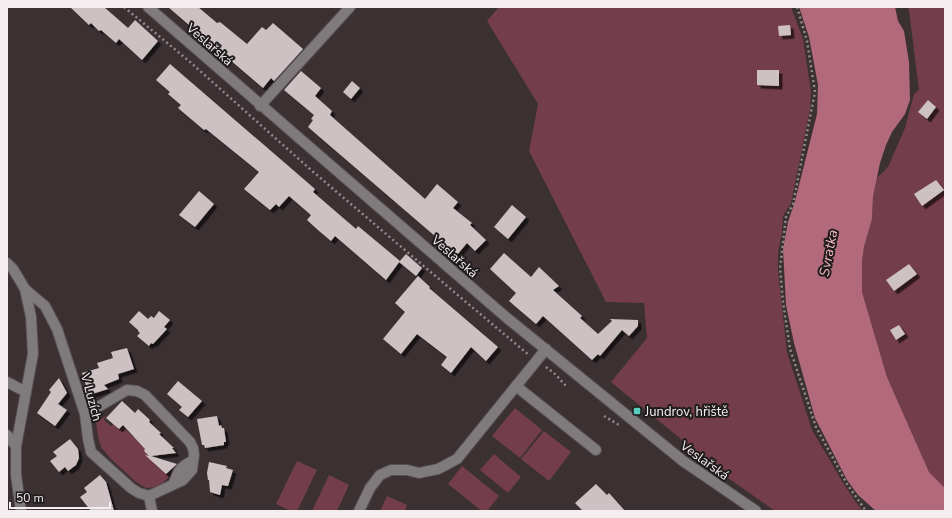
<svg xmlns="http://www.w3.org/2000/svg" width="952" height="518" font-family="'Nunito Sans',sans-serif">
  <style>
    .green { fill: #733d4b }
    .water { fill: #b1697b }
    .building { fill: #cdc1c3; filter: url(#shadow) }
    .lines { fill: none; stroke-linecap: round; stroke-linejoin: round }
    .minor-casing { stroke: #594f51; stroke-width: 12 }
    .path { stroke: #938b8d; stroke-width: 2.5; stroke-dasharray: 2 3; stroke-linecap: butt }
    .minor { stroke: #7f7a7b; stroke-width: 10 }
    .poi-dot { fill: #59cebf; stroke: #1f1b1b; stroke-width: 1.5 }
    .labels { text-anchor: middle; stroke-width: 4; stroke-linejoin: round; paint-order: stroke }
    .street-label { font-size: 13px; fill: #f5eef0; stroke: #1f1b1b }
    .poi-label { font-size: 13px; fill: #f5eef0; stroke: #1f1b1b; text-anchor: start }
    .water-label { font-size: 14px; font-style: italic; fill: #f8b8c7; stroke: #1f1b1b }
  </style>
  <defs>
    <filter id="shadow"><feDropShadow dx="3.5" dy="3.5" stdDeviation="0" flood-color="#0009"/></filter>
  </defs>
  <rect width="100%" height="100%" fill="#3b3133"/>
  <g class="green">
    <polygon points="499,7 791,7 803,39 811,91 810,110 791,203 783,216 782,233 778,252 778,271 787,352 812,430 842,481 855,501 863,511 775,511 701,459 681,439 611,382 647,338 644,303 606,302 529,151 538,104 487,21"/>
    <polygon points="907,7 945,7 945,488 929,472 887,377 862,292 862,262 864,247 872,219 873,197 877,178 888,167 905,128 914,94 919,90 909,10"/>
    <polygon points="515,408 542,430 520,458 492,436"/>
    <polygon points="106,416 104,420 111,426 113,424 119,429 122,426 146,449 144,451 156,462 155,464 169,477 158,487 146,488 136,482 112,460 101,447 98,437 96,422"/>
    <polygon points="544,431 571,452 549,481 521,459"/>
    <polygon points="494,454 521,477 508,493 480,470"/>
    <polygon points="297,461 317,470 297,511 291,511 276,504"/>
    <polygon points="462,466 499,496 487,511 482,511 448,484"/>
    <polygon points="329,475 349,485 337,511 312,511"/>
    <polygon points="387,496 407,505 405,511 380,511"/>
  </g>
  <polygon class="water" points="799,7 895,7 898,21 904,31 909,62 910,100 905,114 892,132 886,145 880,163 873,197 872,219 864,247 862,262 862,292 887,377 929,472 945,488 945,511 876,511 858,495 847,480 815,418 794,343 786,305 783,249 788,222 795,201 817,114 818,85 809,37"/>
  <g class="building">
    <polygon points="70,7 104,7 128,28 135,20 158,41 142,60 119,39 116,43 101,30 99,31 91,23 89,25"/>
    <polygon points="168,7 198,7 217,23 220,22 247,44 262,27 266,30 273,23 303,49 274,81 271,78 263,88"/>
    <polygon points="790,25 791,35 779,36 778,26"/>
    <polygon points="170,64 315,189 313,192 356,229 358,226 400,261 386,280 335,236 331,241 318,230 307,220 311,215 289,196 279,207 276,204 270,210 244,189 259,172 206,129 204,130 178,108 181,105 168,94 170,92 156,80"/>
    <polygon points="757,70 779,70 779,86 757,85"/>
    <polygon points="301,71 321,88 315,96 332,111 330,115 425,199 437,184 458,202 453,208 472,223 470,225 486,240 475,251 467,243 457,255 308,127 313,120 311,119 314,115 284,90"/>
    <polygon points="352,81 360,88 351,99 343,92"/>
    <polygon points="928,100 936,107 927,119 918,112"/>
    <polygon points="936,180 944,190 922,206 914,194"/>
    <polygon points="199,191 214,204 195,227 179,215"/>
    <polygon points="512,205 526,217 508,239 494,227"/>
    <polygon points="504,253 531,277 539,267 559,286 553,290 582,316 580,318 598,334 612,321 610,319 638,320 638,326 629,336 622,330 600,356 598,354 592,360 543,316 536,324 509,301 516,293 490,269"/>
    <polygon points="406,254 422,268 416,276 399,262"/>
    <polygon points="909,264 917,274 894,291 886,280"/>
    <polygon points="418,276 430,287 429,288 498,347 486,361 471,347 451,373 441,365 447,357 417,334 401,354 383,339 405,312 395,303"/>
    <polygon points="139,311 148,319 151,316 154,318 159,311 170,320 164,327 167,329 153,344 151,343 149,346 137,336 140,333 138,331 138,330 129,322"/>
    <polygon points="899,325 905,334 896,340 890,330"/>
    <polygon points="127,348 134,369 118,374 119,379 104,385 108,389 89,395 82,373 99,368 97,363 113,358 111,352"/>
    <polygon points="59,378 67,393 58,404 67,410 55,426 37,413 51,392 49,390"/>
    <polygon points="178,381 202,401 188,417 179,410 182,407 167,394"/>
    <polygon points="122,401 135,413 138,409 150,420 149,422 161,433 159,434 174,448 172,448 176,453 151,456 177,464 166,474 145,455 149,456 144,451 145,449 123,425 119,429 106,418"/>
    <polygon points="217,416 219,426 221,425 222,428 224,428 226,442 224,442 224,445 205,448 204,445 202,445 197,419"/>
    <polygon points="70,439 78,449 79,458 76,465 68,471 65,467 59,472 50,461 57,456 53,452"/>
    <polygon points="209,462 227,466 226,468 233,470 228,486 222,485 220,495 210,492 209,480 208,480 207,473"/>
    <polygon points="100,475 106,482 114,511 91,511 80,497 87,492 84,488"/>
    <polygon points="596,484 607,495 609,493 625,511 583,511 575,503"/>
  </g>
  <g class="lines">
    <defs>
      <g id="minor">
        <polyline points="148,7 507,318 683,461 756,511"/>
        <polyline points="260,106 350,7"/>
        <polyline points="7,263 13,269 25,289 31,317 33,354 16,446 16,475 21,511"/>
        <polyline points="25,289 45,306 57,329 85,414 88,439 91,452 131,488 139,493 149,496 183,480 192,470 194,455 193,448 190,442 145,395 137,391 127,390 98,407"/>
        <polyline points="7,382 26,392"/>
        <polyline points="516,386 596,450"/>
        <polyline points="7,435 16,446"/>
        <path d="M174,483c4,-12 6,-16 18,-22"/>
        <polyline points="149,496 152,511"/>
        <polyline points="359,511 370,488 380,475 391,470 407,470 419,473 438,469 457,459 546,349"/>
      </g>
    </defs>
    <use href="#minor" class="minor-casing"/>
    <g class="path">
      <polyline points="124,7 189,61 311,170 460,297 529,355"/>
      <polyline points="797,7 807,41 815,92 793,204 786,217 780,268 783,302 790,349 816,427 847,484 866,511"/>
      <polyline points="546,367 555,374 567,387"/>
      <polyline points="604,416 619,425"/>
    </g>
    <use href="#minor" class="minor"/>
  </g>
  <rect class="poi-dot" x="633" y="407" width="8" height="8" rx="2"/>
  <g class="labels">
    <g class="street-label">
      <text transform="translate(210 44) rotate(41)" y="5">Veslařská</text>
      <text transform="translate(455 256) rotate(41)" y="5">Veslařská</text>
      <text transform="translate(92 397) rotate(75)" y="5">V Luzích</text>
      <text transform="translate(705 460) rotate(36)" y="5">Veslařská</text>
    </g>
    <g class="poi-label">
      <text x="645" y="416">Jundrov, hřiště</text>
    </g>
    <g class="water-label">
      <text transform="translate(828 253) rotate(-79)" y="5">Svratka</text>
    </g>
  </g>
  <rect width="952" height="518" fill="none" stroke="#f5eef0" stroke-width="16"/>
  <path d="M10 502v6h100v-6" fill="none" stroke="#f5eef0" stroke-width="2"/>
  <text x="16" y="502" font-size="12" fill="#f5eef0" stroke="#1f1b1b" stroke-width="3" paint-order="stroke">50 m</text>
</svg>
